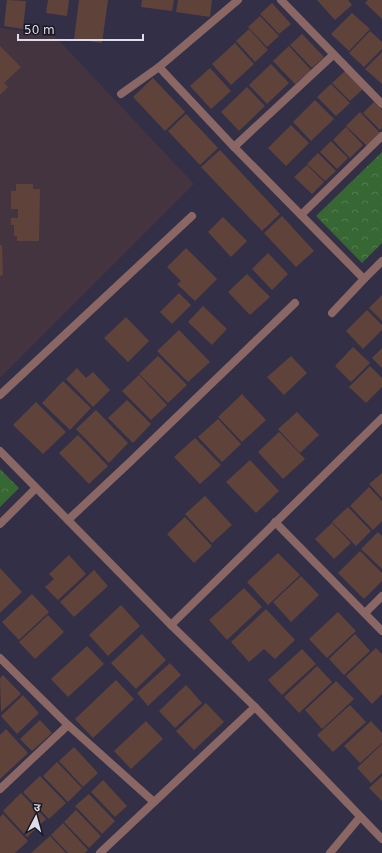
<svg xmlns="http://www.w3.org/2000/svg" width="382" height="853" font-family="'DejaVu Sans','Noto Sans Devanagari',sans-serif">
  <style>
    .education { fill: #443440 }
    .forest { fill: url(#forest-crowns) }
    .building { fill: #5f433b }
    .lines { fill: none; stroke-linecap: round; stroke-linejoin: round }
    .street { stroke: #8a6764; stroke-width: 8 }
  </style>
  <defs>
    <pattern id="forest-crowns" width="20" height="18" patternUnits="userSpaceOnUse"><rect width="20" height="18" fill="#376733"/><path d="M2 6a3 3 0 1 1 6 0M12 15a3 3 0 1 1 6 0" fill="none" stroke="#547c51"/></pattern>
  </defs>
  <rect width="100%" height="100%" fill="#322f46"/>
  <polygon class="education" points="0,28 54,35 194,184 0,378"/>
  <g class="forest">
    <polygon points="382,152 382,243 362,263 316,216"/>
    <polygon points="0,469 19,488 0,507"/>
  </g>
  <g class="building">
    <polygon points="7,0 26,1 23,29 4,26"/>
    <polygon points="48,0 69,0 67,16 46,13"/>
    <polygon points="79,0 108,0 102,43 74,39"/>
    <polygon points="142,0 174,0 172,11 141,7"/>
    <polygon points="178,0 212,0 210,17 176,12"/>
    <polygon points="317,0 348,0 352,5 335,20"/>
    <polygon points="368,0 382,0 382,19 365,3"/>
    <polygon points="272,3 291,24 279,34 260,14"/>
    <polygon points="352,13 370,29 349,51 331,34"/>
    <polygon points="260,16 279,36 267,47 248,27"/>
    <polygon points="249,29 268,50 255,62 236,41"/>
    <polygon points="370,31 382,42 382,49 364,67 349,53"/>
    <polygon points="302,34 324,57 312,68 290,45"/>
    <polygon points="235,43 254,64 231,85 212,64"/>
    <polygon points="0,46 21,67 4,83 8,87 0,95"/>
    <polygon points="289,46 311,70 295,84 273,61"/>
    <polygon points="382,52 382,84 365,69"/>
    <polygon points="271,64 289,83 267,104 249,85"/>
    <polygon points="210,68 231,91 211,109 190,86"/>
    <polygon points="345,71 363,89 350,101 332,83"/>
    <polygon points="153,78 185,112 165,131 133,97"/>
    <polygon points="331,84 350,103 336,116 317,97"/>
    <polygon points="247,87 265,106 239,131 221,112"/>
    <polygon points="315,100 334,119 311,141 293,122"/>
    <polygon points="374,102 382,110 382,128 380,130 363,113"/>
    <polygon points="360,112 380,133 367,146 346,126"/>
    <polygon points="186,114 218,148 200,165 168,131"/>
    <polygon points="291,125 309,143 286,166 268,148"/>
    <polygon points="346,127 363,145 350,158 333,140"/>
    <polygon points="331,141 348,158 337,169 320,152"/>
    <polygon points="220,150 280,214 262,231 201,167"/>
    <polygon points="318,153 336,171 325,181 307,164"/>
    <polygon points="307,165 324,182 312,194 294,177"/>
    <polygon points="16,184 33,184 33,189 40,189 39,241 17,241 17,236 14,236 14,225 11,225 11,218 18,218 18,209 11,209 11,191 16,191"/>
    <polygon points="282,216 314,251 296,267 264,233"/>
    <polygon points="223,217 247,241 231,257 208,232"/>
    <polygon points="0,245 2,245 3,275 0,276"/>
    <polygon points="186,248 217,279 195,301 177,284 181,281 167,267"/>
    <polygon points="268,253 288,274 272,290 252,269"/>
    <polygon points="247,274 270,297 250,315 228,292"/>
    <polygon points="179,293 191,305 172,324 160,312"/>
    <polygon points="382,295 382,321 369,308"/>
    <polygon points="203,306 227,329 212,345 188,322"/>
    <polygon points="367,310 382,325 382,330 363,349 346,331"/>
    <polygon points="126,317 149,341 128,362 104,338"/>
    <polygon points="179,330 210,362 188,382 157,351"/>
    <polygon points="353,347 370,363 351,382 335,366"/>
    <polygon points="382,348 382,368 372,358"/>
    <polygon points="158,356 187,385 168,403 139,374"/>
    <polygon points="291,356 307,373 284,395 267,377"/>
    <polygon points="370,366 382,378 382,387 366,403 349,387"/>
    <polygon points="77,368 86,378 93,372 110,390 93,407 66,379"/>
    <polygon points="139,375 167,405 151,420 122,391"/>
    <polygon points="63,381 91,408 70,430 42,403"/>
    <polygon points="242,394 266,420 242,442 218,417"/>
    <polygon points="127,400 151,424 133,443 108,418"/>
    <polygon points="36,402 66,432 43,454 13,425"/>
    <polygon points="96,410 128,443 109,463 76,429"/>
    <polygon points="297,412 319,435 300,453 278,429"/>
    <polygon points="218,419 241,444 222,462 198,437"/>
    <polygon points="279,432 305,459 283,479 258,452"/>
    <polygon points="78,435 108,466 89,484 59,453"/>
    <polygon points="195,438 221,465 200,484 174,457"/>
    <polygon points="250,460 279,491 256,513 226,482"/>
    <polygon points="382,473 382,498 369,484"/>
    <polygon points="369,487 382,501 382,521 373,530 350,506"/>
    <polygon points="205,496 232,525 212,543 185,514"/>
    <polygon points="348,507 371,531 356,546 332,522"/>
    <polygon points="185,517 212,546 194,563 167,534"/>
    <polygon points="332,523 351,543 334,559 315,539"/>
    <polygon points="378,532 382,536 382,569 361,549"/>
    <polygon points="360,551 382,573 382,581 364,599 338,573"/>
    <polygon points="278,553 300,575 268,605 247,582"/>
    <polygon points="69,555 86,574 58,600 45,587 54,579 49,574"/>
    <polygon points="0,568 22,592 0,613"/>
    <polygon points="94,570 108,586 74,617 60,602"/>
    <polygon points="301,576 319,595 291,622 273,602"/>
    <polygon points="244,588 262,607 227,640 209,620"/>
    <polygon points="32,594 49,612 19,640 2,622"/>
    <polygon points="121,605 140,626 108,656 89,635"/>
    <polygon points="266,609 295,640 275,659 264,649 249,662 231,642"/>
    <polygon points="338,612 356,631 327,658 309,639"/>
    <polygon points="48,615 64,632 35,659 19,642"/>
    <polygon points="142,634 166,660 136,689 111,663"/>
    <polygon points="355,634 370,651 344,675 329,659"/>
    <polygon points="87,646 104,664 68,697 51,679"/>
    <polygon points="376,648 382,654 382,694 372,704 346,676"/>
    <polygon points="302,649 316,664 282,695 268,680"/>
    <polygon points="170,663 181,675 148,706 137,693"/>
    <polygon points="317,666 332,682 299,713 284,697"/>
    <polygon points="3,675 21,694 1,712 0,678"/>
    <polygon points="116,680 134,699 93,738 75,719"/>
    <polygon points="336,681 354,699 322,729 305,710"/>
    <polygon points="186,685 202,703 175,728 159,711"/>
    <polygon points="23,695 39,713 17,734 1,716"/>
    <polygon points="206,703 224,722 194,750 176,731"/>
    <polygon points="350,705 366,722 333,752 317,735"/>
    <polygon points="40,720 52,733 32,751 20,739"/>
    <polygon points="146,721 163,739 131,769 114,751"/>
    <polygon points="371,721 382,733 382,743 360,763 344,746"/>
    <polygon points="6,729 28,753 0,779 0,735"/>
    <polygon points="382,744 382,773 371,783 357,768"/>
    <polygon points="74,747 98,773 83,787 59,761"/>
    <polygon points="57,762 82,788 68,802 43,776"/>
    <polygon points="40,776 66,803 49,819 23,792"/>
    <polygon points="382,776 382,801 369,788"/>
    <polygon points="103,780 127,806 115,817 91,792"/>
    <polygon points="21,793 46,819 27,837 3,811"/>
    <polygon points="89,794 115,821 102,834 75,806"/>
    <polygon points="76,810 101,836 89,848 64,822"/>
    <polygon points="3,814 28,841 15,853 0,853 0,817"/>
    <polygon points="63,823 88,850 85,853 68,853 51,835"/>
    <polygon points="50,836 66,853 31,853"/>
  </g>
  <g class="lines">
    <g class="street">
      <polyline points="281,0 382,104"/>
      <polyline points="159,67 234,147 364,279"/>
      <polyline points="121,94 159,67 238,0"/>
      <polyline points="234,147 333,55"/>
      <polyline points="301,215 382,136"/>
      <polyline points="332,313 364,279 382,261"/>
      <polyline points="0,395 192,216"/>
      <polyline points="0,451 171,625 255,707 382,839"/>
      <polyline points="68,520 130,462 295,303"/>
      <polyline points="275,522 382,631"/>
      <polyline points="0,524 36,488"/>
      <polyline points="365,613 382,596"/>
      <polyline points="171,625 382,418"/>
      <polyline points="0,658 68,725 154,802"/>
      <polyline points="0,789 68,725"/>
      <polyline points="100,853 255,707"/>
      <polyline points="330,853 360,817"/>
    </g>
  </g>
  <g transform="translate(36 817) rotate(6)" stroke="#1a1923" stroke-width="3" paint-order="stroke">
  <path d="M0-3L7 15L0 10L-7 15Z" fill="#deddec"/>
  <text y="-6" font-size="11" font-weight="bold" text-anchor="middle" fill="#deddec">उ</text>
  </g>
  <path d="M18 34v6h125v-6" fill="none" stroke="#deddec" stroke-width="2"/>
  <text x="24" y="34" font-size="12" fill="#deddec" stroke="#1a1923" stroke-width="3" paint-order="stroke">50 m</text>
</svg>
